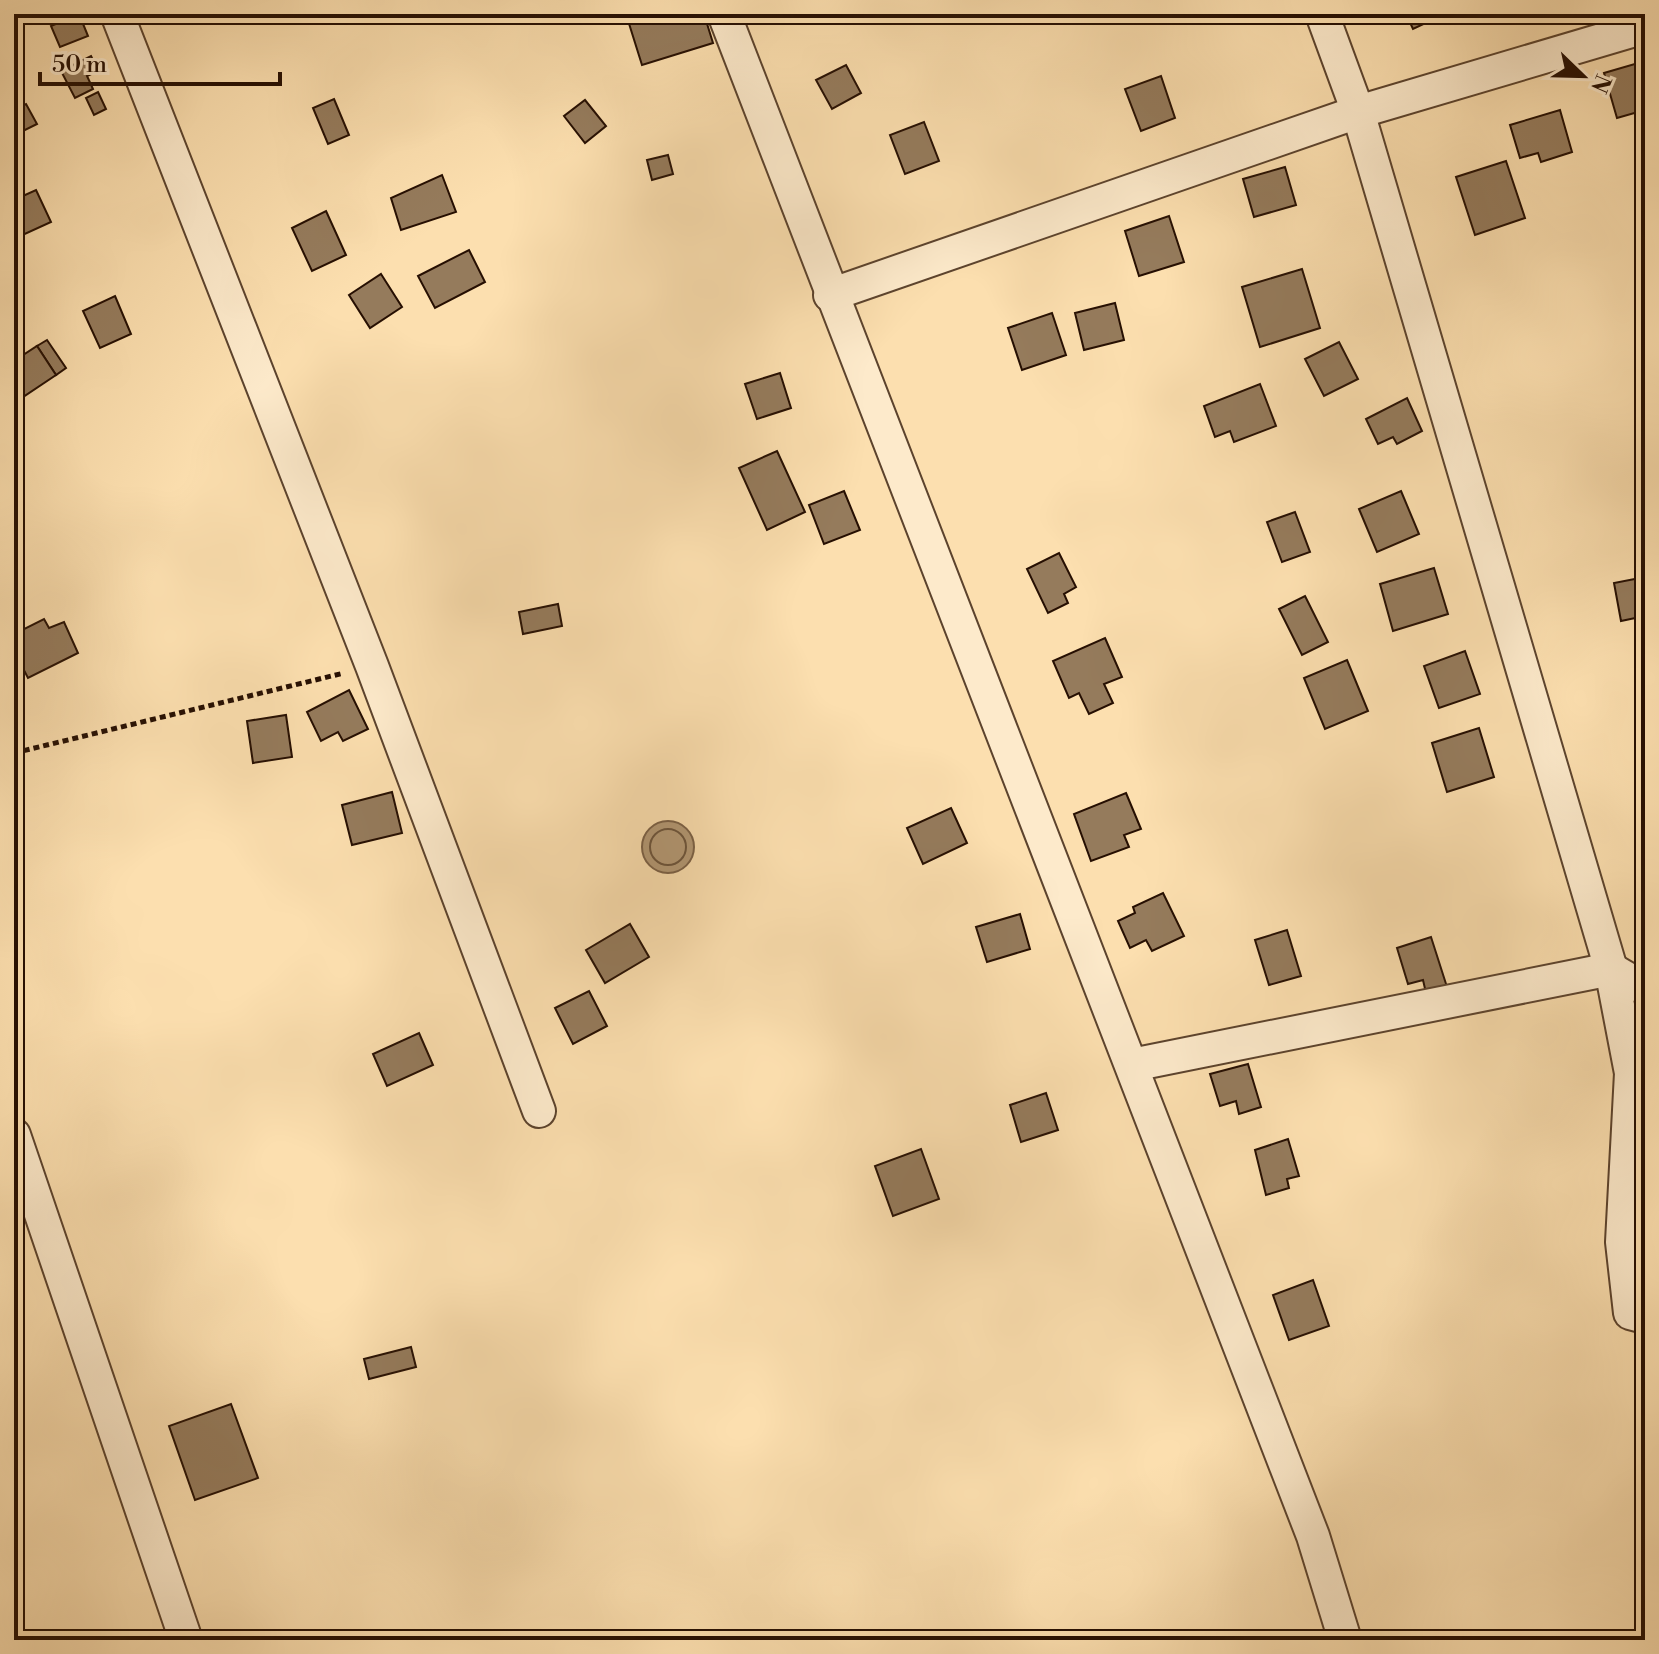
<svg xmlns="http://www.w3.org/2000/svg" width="1659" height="1654" font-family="'Libre Bodoni',serif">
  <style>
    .water { fill: #b39874; stroke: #7b6146; stroke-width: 2 }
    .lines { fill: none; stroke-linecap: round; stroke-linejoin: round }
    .shore { stroke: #6c543b; stroke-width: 2 }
    .building { fill: #957b5c; stroke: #260f02; stroke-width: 2 }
    .minor-casing { stroke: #5c432d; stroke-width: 36 }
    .path { stroke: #260f02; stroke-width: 5; stroke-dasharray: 6 4; stroke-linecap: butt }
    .minor { stroke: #fdeacb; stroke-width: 32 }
  </style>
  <rect width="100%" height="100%" fill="#fcdfaf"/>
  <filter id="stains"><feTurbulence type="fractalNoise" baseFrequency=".0025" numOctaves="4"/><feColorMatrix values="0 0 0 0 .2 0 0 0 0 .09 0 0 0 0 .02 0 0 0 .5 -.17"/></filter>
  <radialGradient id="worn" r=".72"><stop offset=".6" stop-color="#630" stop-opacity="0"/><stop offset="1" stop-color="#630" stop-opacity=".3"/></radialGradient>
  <circle class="water" cx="668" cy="847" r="26"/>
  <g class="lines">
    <circle class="shore" cx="668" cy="847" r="18"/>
  </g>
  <g class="building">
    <polygon points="79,14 88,36 60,47 51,26"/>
    <polygon points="626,14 704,14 713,43 642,65"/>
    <polygon points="1406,14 1442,14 1443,15 1413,29"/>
    <polygon points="91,56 98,71 87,76 93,89 75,98 61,71"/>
    <polygon points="1645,61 1645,110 1617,118 1604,73"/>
    <polygon points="846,65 861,93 832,109 816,80"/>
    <polygon points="1161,76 1175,118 1141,131 1125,89"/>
    <polygon points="98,92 106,109 94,115 86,98"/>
    <polygon points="334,99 349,135 328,144 313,108"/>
    <polygon points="585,100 606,126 585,143 564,116"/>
    <polygon points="26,104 37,124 15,135 14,110"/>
    <polygon points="1560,110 1572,152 1541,162 1538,153 1520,158 1510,125"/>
    <polygon points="924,122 939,161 905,174 890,135"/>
    <polygon points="668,155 673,174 652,180 647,160"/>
    <polygon points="1506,161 1525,218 1475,235 1456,177"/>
    <polygon points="1285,167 1296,205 1254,217 1243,179"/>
    <polygon points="442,175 456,212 401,230 391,198"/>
    <polygon points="36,190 51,222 16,238 14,200"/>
    <polygon points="326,211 346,255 312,271 292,228"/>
    <polygon points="1169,216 1184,262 1139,276 1125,231"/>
    <polygon points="469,250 485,282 435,308 418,276"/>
    <polygon points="1302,269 1320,328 1260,347 1242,287"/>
    <polygon points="381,274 402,307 370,328 349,295"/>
    <polygon points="115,296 131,334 100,348 83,311"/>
    <polygon points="1115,303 1124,340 1084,350 1075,313"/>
    <polygon points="1052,313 1066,355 1022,370 1008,328"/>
    <polygon points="47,340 66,368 56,375 37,346"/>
    <polygon points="1339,342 1358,379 1324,396 1305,359"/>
    <polygon points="37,346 56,375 23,397 14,384 14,361"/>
    <polygon points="780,373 791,408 757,419 745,384"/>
    <polygon points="1260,384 1276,426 1234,442 1230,431 1215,437 1204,406"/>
    <polygon points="1407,398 1422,431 1397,444 1393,437 1378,444 1366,419"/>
    <polygon points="777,451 805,512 767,530 739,468"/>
    <polygon points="844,491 860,530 824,544 809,505"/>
    <polygon points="1401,491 1419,534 1377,552 1359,509"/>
    <polygon points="1295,512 1310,552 1282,562 1267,522"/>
    <polygon points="1059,553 1076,587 1064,594 1068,603 1048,613 1027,569"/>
    <polygon points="1434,568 1448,614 1393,631 1380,584"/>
    <polygon points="1645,577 1645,616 1621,621 1614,583"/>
    <polygon points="1305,596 1328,642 1302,655 1279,609"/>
    <polygon points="558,604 562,626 523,634 519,612"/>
    <polygon points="44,619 49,628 64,622 78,653 28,678 14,651 14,634"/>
    <polygon points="1105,638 1122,677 1104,684 1113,703 1089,714 1079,693 1069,698 1053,661"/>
    <polygon points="1465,651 1480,694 1439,708 1424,666"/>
    <polygon points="1347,660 1368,711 1325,729 1304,678"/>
    <polygon points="349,690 368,729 343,741 338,732 321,741 307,712"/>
    <polygon points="286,715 292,757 253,763 247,721"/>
    <polygon points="1479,728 1494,777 1447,792 1432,743"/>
    <polygon points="392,792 402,833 352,845 342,805"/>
    <polygon points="1126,793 1141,829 1124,835 1129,847 1091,861 1074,814"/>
    <polygon points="951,808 967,843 923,864 907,828"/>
    <polygon points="1163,893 1184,936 1152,951 1146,940 1130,948 1118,921 1135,913 1133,907"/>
    <polygon points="1020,914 1030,949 987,962 976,927"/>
    <polygon points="630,924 649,957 605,983 586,950"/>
    <polygon points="1287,930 1301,976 1269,985 1255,940"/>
    <polygon points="1431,937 1447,987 1426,993 1423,980 1408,984 1397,948"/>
    <polygon points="589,991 607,1026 573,1044 555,1008"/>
    <polygon points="419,1033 433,1065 387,1086 373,1054"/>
    <polygon points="1248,1064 1261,1107 1239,1114 1236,1101 1220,1106 1210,1074"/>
    <polygon points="1046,1093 1058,1130 1021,1142 1010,1105"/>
    <polygon points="1288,1139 1299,1176 1287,1179 1289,1188 1266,1195 1255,1150"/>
    <polygon points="921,1149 939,1199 893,1216 875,1166"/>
    <polygon points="1313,1280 1329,1326 1289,1340 1273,1295"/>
    <polygon points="411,1347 416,1367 369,1379 364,1359"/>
    <polygon points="231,1404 258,1478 195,1500 169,1426"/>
  </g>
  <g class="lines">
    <defs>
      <g id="minor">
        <polyline points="117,14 372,666 539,1111"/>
        <polyline points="724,14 1313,1536 1345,1640"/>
        <polyline points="1322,14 1358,112 1611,969 1631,1073 1622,1242 1630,1313 1645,1317"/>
        <polyline points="830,295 1358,112 1645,27"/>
        <polyline points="1132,1065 1611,969 1645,989"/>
        <polyline points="14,1135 186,1640"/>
      </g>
    </defs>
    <use href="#minor" class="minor-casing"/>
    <polyline class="path" points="14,753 344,673"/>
    <use href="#minor" class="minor"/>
  </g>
  <rect width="1659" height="1654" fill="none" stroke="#fcdfaf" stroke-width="48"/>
  <rect x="16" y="16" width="1627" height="1622" fill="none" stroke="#260f02" stroke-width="4"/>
  <rect x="24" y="24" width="1611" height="1606" fill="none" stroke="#260f02" stroke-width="2"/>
  <g transform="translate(1583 76) rotate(113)" stroke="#fdeacb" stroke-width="6" paint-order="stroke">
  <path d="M0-6L14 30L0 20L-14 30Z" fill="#260f02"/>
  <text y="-12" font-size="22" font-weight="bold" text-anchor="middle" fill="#260f02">N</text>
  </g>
  <path d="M40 72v12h240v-12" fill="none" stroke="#260f02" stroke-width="4"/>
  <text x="52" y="72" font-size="24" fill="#260f02" stroke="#fdeacb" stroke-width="6" paint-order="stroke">50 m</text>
  <rect width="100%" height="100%" filter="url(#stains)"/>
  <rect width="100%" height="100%" fill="url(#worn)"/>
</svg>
